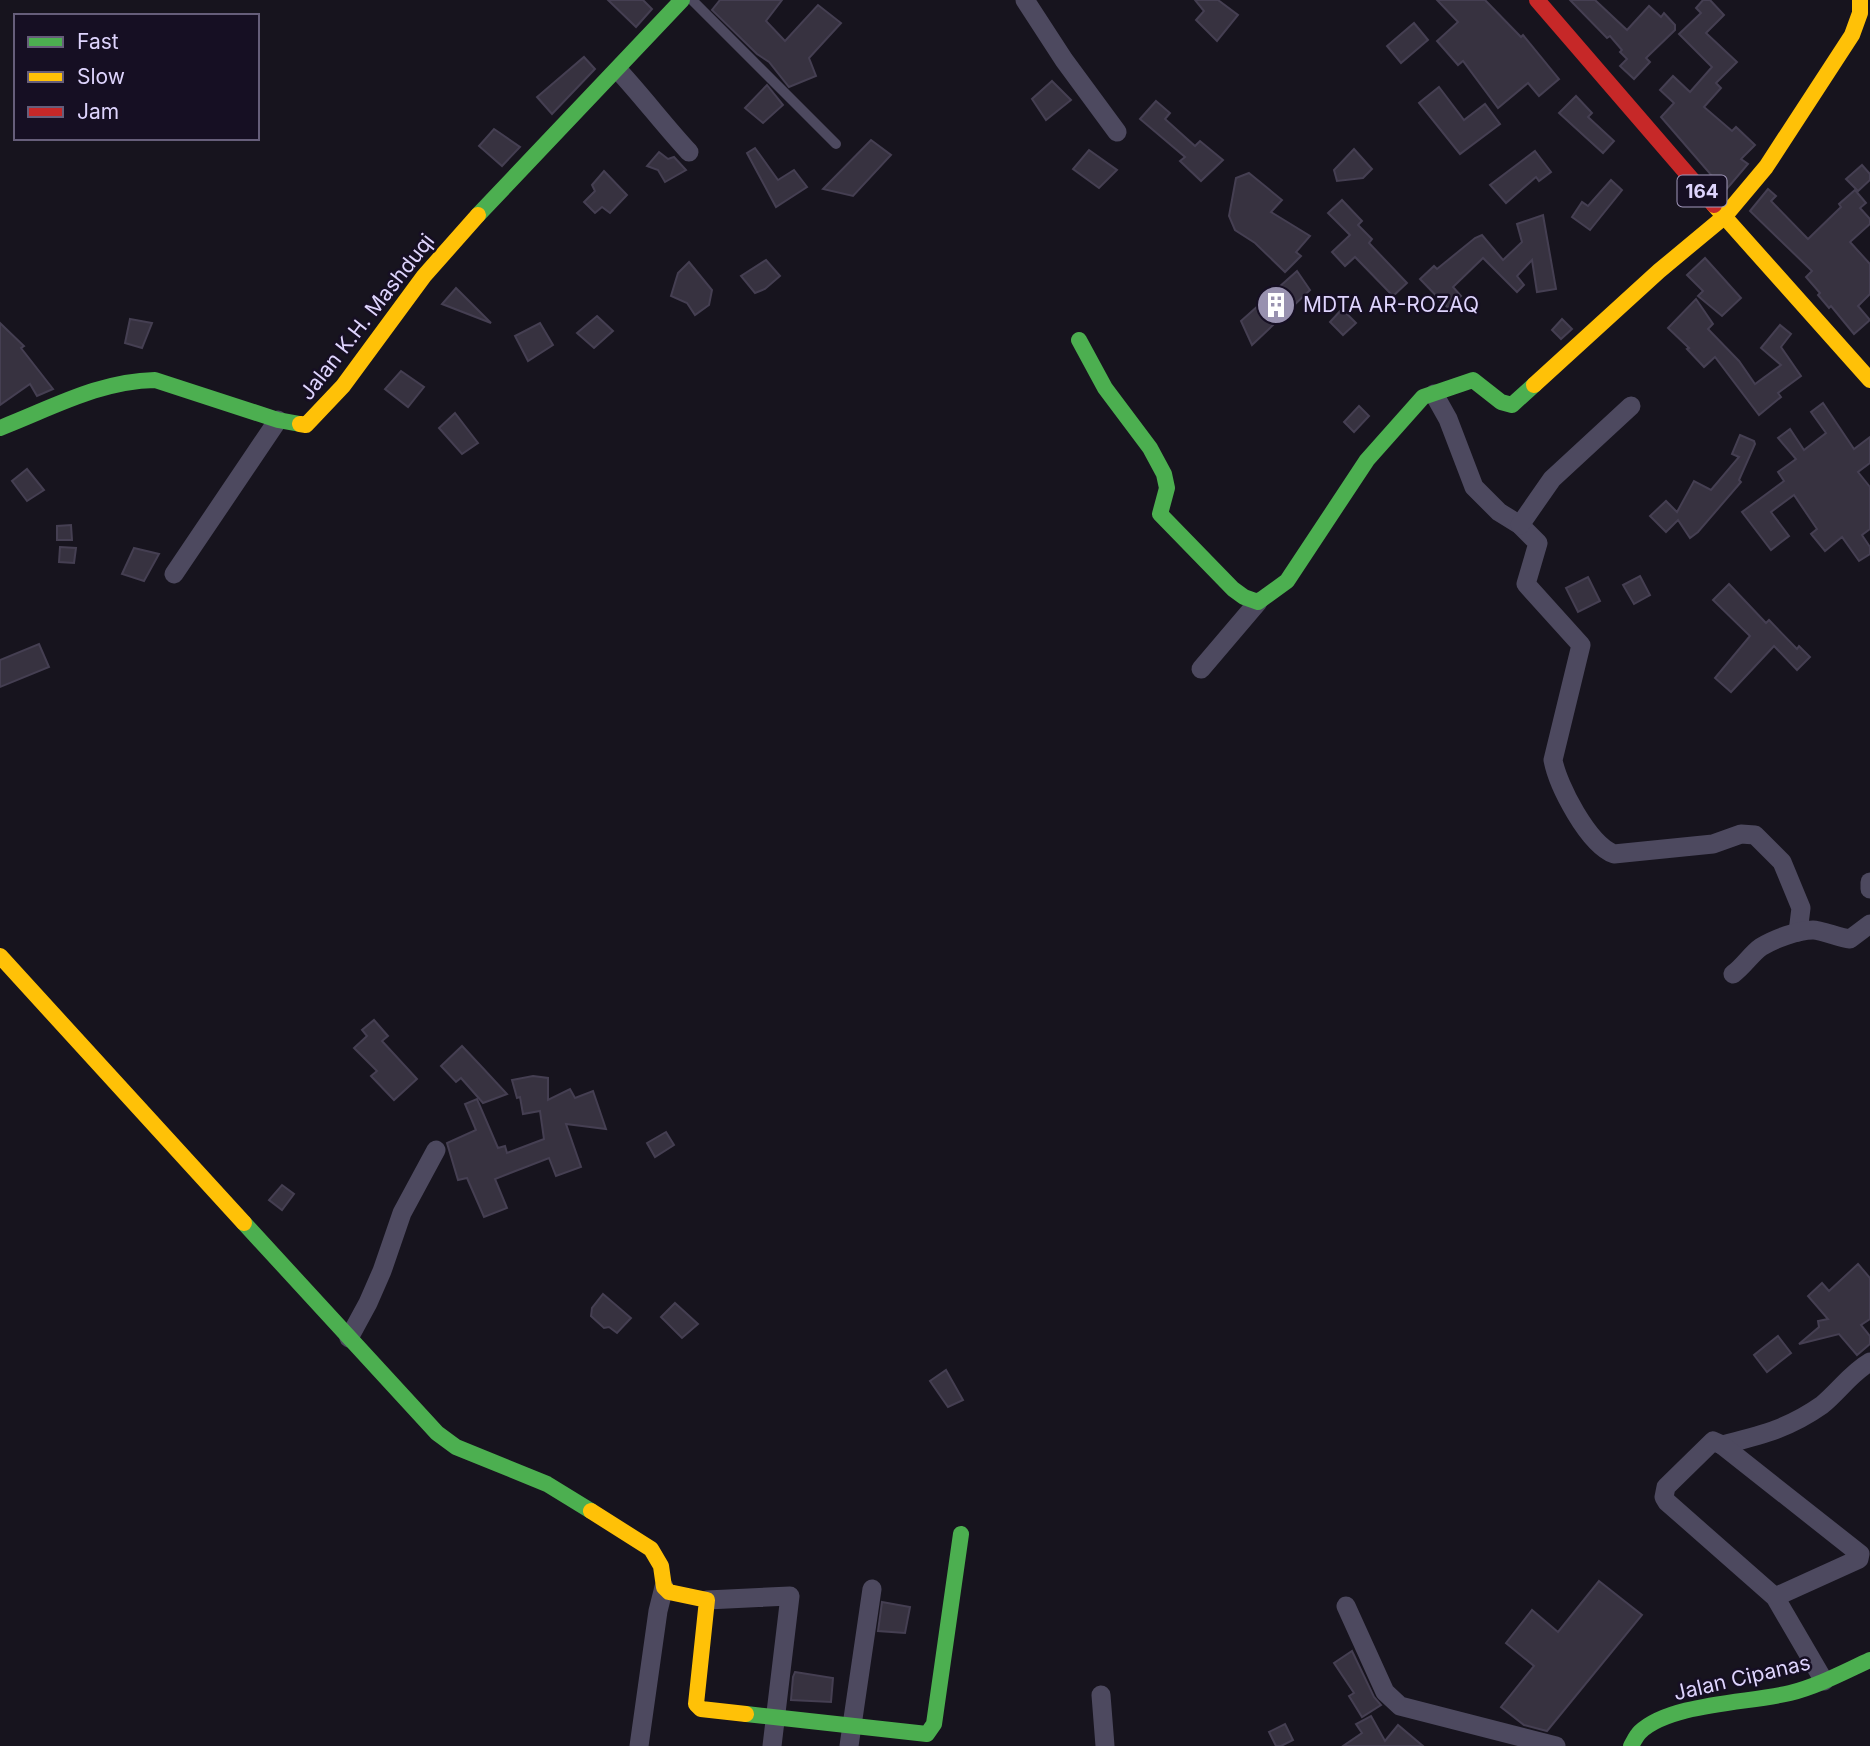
<svg xmlns="http://www.w3.org/2000/svg" width="1870" height="1746" font-family="Inter,sans-serif">
  <style>
    .building { fill: #373240; stroke: #453f52; stroke-width: 2 }
    .lines { fill: none; stroke-linecap: round; stroke-linejoin: round }
    .lane { stroke: #4d495f; stroke-width: 10 }
    .street { stroke: #4d495f; stroke-width: 19 }
    .fast { stroke: #4caf50; stroke-width: 16 }
    .slow { stroke: #ffc107; stroke-width: 16 }
    .jam { stroke: #c62828; stroke-width: 16 }
    .labels { text-anchor: middle; stroke-width: 5; stroke-linejoin: round; paint-order: stroke }
    .shield { fill: #160f23; stroke: #a299bc; stroke-width: 2 }
    .shield-label { font-size: 19px; font-weight: bold; fill: #ded4fd }
    .poi-label { font-size: 21px; fill: #ded4fd; stroke: #160f23; text-anchor: start }
    .street-label { font-size: 21px; fill: #ded4fd; stroke: #160f23 }
  </style>
  <rect width="100%" height="100%" fill="#17141e"/>
  <g class="building">
    <polygon points="608,0 643,0 652,9 636,27"/>
    <polygon points="720,0 782,0 766,21 785,41 818,5 841,23 809,58 816,76 789,87 769,62 757,54 712,10"/>
    <polygon points="1195,0 1218,0 1238,15 1217,41 1196,20 1204,11"/>
    <polygon points="1437,0 1485,0 1521,37 1523,35 1559,79 1539,96 1528,83 1498,108 1463,61 1458,65 1437,41 1458,22"/>
    <polygon points="1570,0 1595,0 1627,30 1649,6 1661,17 1664,13 1675,25 1675,30 1646,58 1650,62 1634,79 1620,66 1627,59 1620,52 1622,50 1610,36 1607,38"/>
    <polygon points="1703,0 1710,0 1724,15 1706,33 1737,62 1716,83 1721,88 1704,107 1732,131 1736,127 1755,145 1741,159 1748,164 1725,191 1661,117 1674,103 1660,90 1673,76 1690,92 1712,67 1679,34 1701,13 1696,8"/>
    <polygon points="1414,23 1428,40 1401,63 1387,46"/>
    <polygon points="584,57 595,69 552,114 537,97"/>
    <polygon points="1052,81 1071,100 1046,120 1032,99"/>
    <polygon points="767,85 783,105 763,123 745,108"/>
    <polygon points="1439,87 1464,120 1485,104 1500,124 1460,154 1419,103"/>
    <polygon points="1576,96 1592,113 1588,117 1614,141 1603,153 1559,113"/>
    <polygon points="1156,101 1170,113 1165,119 1195,146 1200,141 1223,160 1201,181 1180,161 1185,157 1140,119"/>
    <polygon points="494,129 520,147 502,166 479,146"/>
    <polygon points="871,140 891,155 853,196 823,189"/>
    <polygon points="755,148 778,180 794,170 807,187 776,207 747,153"/>
    <polygon points="1354,149 1372,169 1363,178 1337,181 1334,170"/>
    <polygon points="1089,150 1117,170 1099,188 1073,169"/>
    <polygon points="1535,151 1551,172 1539,181 1536,177 1506,203 1490,185"/>
    <polygon points="659,152 668,159 674,157 686,170 665,182 658,170 647,166"/>
    <polygon points="1862,165 1870,174 1870,180 1858,191 1846,179"/>
    <polygon points="604,171 627,195 610,213 602,207 595,213 584,202 595,191 592,185"/>
    <polygon points="1249,173 1282,200 1271,212 1310,236 1296,252 1301,256 1285,272 1255,243 1235,230 1229,216 1236,178"/>
    <polygon points="1611,180 1622,190 1590,230 1572,217 1582,202 1588,206"/>
    <polygon points="1768,189 1776,196 1771,201 1808,239 1841,207 1839,204 1855,190 1866,203 1860,208 1870,219 1870,224 1850,242 1870,264 1870,294 1858,306 1870,320 1854,334 1831,306 1829,308 1818,295 1820,293 1806,277 1812,271 1750,211"/>
    <polygon points="1342,200 1362,221 1358,225 1372,239 1369,243 1407,283 1393,296 1355,257 1345,266 1332,252 1350,235 1328,213"/>
    <polygon points="1543,215 1556,289 1537,292 1532,260 1517,276 1524,285 1517,292 1483,258 1453,287 1461,296 1448,308 1420,279 1434,266 1437,269 1475,238 1482,235 1503,260 1522,242 1517,224"/>
    <polygon points="1705,258 1741,298 1722,316 1698,296 1703,291 1687,275"/>
    <polygon points="766,260 780,276 765,289 755,293 741,276"/>
    <polygon points="689,262 712,290 709,305 695,315 687,303 671,296 678,273"/>
    <polygon points="1297,271 1310,290 1252,345 1241,321"/>
    <polygon points="456,288 491,323 442,304"/>
    <polygon points="1696,299 1713,324 1708,329 1739,361 1755,384 1781,365 1761,348 1780,325 1791,334 1781,347 1801,376 1778,393 1781,397 1759,415 1715,357 1704,367 1687,349 1689,348 1668,328"/>
    <polygon points="1342,309 1356,323 1343,335 1330,322"/>
    <polygon points="597,316 613,331 594,348 577,333"/>
    <polygon points="130,319 152,323 142,348 125,343"/>
    <polygon points="1562,319 1572,329 1561,339 1552,330"/>
    <polygon points="0,323 24,346 21,348 53,389 37,396 30,384 0,405"/>
    <polygon points="540,323 553,345 528,361 515,336"/>
    <polygon points="401,371 424,387 408,407 385,389"/>
    <polygon points="1823,403 1854,449 1870,437 1870,463 1858,472 1870,487 1870,529 1862,535 1870,547 1870,554 1859,561 1842,537 1825,551 1811,534 1817,529 1794,495 1771,512 1789,536 1771,550 1742,512 1784,481 1778,472 1796,459 1778,438 1790,429 1804,450 1826,433 1811,412"/>
    <polygon points="1359,406 1369,416 1354,432 1344,422"/>
    <polygon points="455,413 478,443 462,454 439,428"/>
    <polygon points="1740,435 1754,441 1755,444 1739,480 1741,482 1698,532 1690,538 1678,520 1666,532 1650,516 1666,501 1677,512 1694,481 1711,490 1739,457 1732,454"/>
    <polygon points="27,469 44,490 27,501 12,481"/>
    <polygon points="71,525 72,540 57,540 57,526"/>
    <polygon points="60,547 76,548 74,563 59,562"/>
    <polygon points="134,548 159,554 144,581 122,574"/>
    <polygon points="1640,576 1650,595 1634,604 1623,585"/>
    <polygon points="1588,577 1600,601 1578,612 1566,588"/>
    <polygon points="1729,584 1766,623 1769,620 1797,649 1799,646 1810,657 1797,670 1774,646 1731,692 1715,678 1750,636 1713,600"/>
    <polygon points="39,644 49,667 0,687 0,660"/>
    <polygon points="374,1020 388,1036 382,1041 417,1079 394,1100 371,1076 377,1071 354,1048 367,1036 362,1030"/>
    <polygon points="462,1046 480,1065 507,1094 483,1103 461,1078 456,1082 441,1066"/>
    <polygon points="533,1076 548,1078 548,1100 570,1089 575,1098 593,1091 606,1129 566,1124 581,1167 556,1176 549,1158 495,1179 507,1208 484,1217 467,1178 458,1180 447,1143 476,1130 465,1104 477,1099 498,1148 505,1146 507,1153 544,1139 540,1111 523,1114 520,1097 517,1098 512,1080"/>
    <polygon points="666,1132 674,1145 655,1157 647,1143"/>
    <polygon points="282,1185 294,1194 282,1210 269,1200"/>
    <polygon points="1858,1264 1870,1278 1870,1319 1861,1325 1870,1336 1870,1344 1857,1355 1839,1334 1799,1344 1819,1327 1818,1321 1828,1319 1808,1296 1822,1283 1829,1291"/>
    <polygon points="603,1294 631,1318 617,1333 609,1327 604,1328 591,1316 592,1308"/>
    <polygon points="675,1303 698,1324 682,1338 661,1317"/>
    <polygon points="1778,1336 1791,1353 1767,1372 1754,1355"/>
    <polygon points="946,1370 963,1400 948,1407 930,1381"/>
    <polygon points="1599,1581 1642,1615 1547,1731 1524,1725 1501,1707 1534,1666 1506,1643 1532,1610 1558,1632"/>
    <polygon points="882,1602 910,1607 905,1633 878,1631"/>
    <polygon points="1352,1651 1374,1697 1381,1705 1362,1717 1349,1696 1354,1693 1334,1663"/>
    <polygon points="795,1672 833,1678 831,1702 791,1700 793,1677"/>
    <polygon points="1371,1716 1385,1741 1398,1725 1423,1746 1343,1746 1362,1733 1356,1724"/>
    <polygon points="1285,1724 1293,1740 1281,1746 1276,1746 1269,1732"/>
  </g>
  <g class="lines">
    <polyline class="lane" points="692,0 836,144"/>
    <g class="street">
      <polyline points="1025,0 1064,60 1117,132"/>
      <path d="M618,70c25,27 46,55 71,82"/>
      <path d="M1434,394l14,25 26,68 25,25 21,13 18,18 -12,41 55,61 -28,115c5,26 35,84 61,94l99,-10 28,-10 14,1 27,27 19,46 -3,24"/>
      <polyline points="1520,525 1552,479 1631,406"/>
      <polyline points="174,574 278,420"/>
      <polyline points="1201,669 1258,602"/>
      <polyline points="1870,882 1870,889"/>
      <path d="M1733,974c11,-8 18,-20 28,-27 13,-8 37,-17 52,-17 8,0 27,8 37,9l20,-15"/>
      <polyline points="349,1338 368,1303 382,1271 402,1213 436,1150"/>
      <path d="M1722,1445c39,-10 66,-16 100,-40 17,-14 29,-32 48,-43"/>
      <polyline points="1775,1597 1859,1559 1860,1554 1722,1445 1713,1441 1666,1487 1664,1497 1667,1502 1775,1597 1824,1681"/>
      <polyline points="707,1600 790,1596 772,1746"/>
      <polyline points="1346,1606 1385,1692 1400,1706 1556,1746"/>
      <polyline points="1101,1695 1105,1746"/>
      <polyline points="639,1746 658,1611 664,1587"/>
      <polyline points="849,1746 872,1589"/>
    </g>
    <g class="fast">
      <polyline points="478,215 682,0"/>
      <polyline points="1079,340 1105,388 1150,448 1164,474 1167,488 1160,514 1233,589 1244,597 1258,602 1287,581 1367,460 1423,397 1473,380 1501,402 1512,405 1534,385"/>
      <path d="M0,428c52,-20 99,-47 155,-48l123,40 22,4"/>
      <polyline points="244,1223 437,1433 456,1447 547,1484 591,1511"/>
      <polyline points="746,1714 927,1734 934,1724 961,1534"/>
      <path d="M1631,1746c3,-5 5,-10 9,-14 30,-29 109,-29 150,-39 28,-7 54,-21 80,-33"/>
    </g>
    <g class="slow">
      <polyline points="1714,205 1870,380"/>
      <polyline points="1534,385 1659,271 1724,217 1766,167 1852,35 1860,13 1860,0"/>
      <polyline points="300,424 306,425 343,386 424,276 478,215"/>
      <polyline points="0,956 244,1223"/>
      <polyline points="591,1511 651,1549 661,1566 664,1587 669,1592 707,1600 696,1704 701,1709 746,1714"/>
    </g>
    <polyline class="jam" points="1537,0 1714,205"/>
  </g>
  <defs>
    <symbol id="building-disc" viewBox="-11 -11 22 22"><circle r="9.5" fill="#9891af" stroke="#160f23"/><path d="M-4-6H4V6H1V3H-1V6H-4ZM-2.5-4.3h1.7v1.8h-1.7ZM.8-4.3h1.7v1.8H.8ZM-2.5-1h1.7V.8h-1.7ZM.8-1h1.7V.8H.8Z" fill="#fff"/></symbol>
  </defs>
  <g fill-rule="evenodd">
    <use href="#building-disc" x="1254" y="283" width="44" height="44"/>
  </g>
  <g class="labels">
    <rect class="shield" x="1677.5" y="175.5" width="49" height="31" rx="5"/>
    <g class="shield-label">
      <text x="1702" y="198">164</text>
    </g>
    <g class="poi-label">
      <text x="1303" y="312">MDTA AR-ROZAQ</text>
    </g>
    <g class="street-label">
      <text transform="translate(367 317) rotate(-52)" y="7">Jalan K.H. Mashduqi</text>
      <text transform="translate(1742 1678) rotate(-13)" y="7">Jalan Cipanas</text>
    </g>
  </g>
  <rect x="14" y="14" width="245" height="126" fill="#160f23" stroke="#665e7a" stroke-width="2"/>
  <rect x="28" y="37" width="35" height="10" fill="#4caf50" stroke="#665e7a" stroke-width="2"/>
  <text x="77" y="49" font-size="21" fill="#ded4fd">Fast</text>
  <rect x="28" y="72" width="35" height="10" fill="#ffc107" stroke="#665e7a" stroke-width="2"/>
  <text x="77" y="84" font-size="21" fill="#ded4fd">Slow</text>
  <rect x="28" y="107" width="35" height="10" fill="#c62828" stroke="#665e7a" stroke-width="2"/>
  <text x="77" y="119" font-size="21" fill="#ded4fd">Jam</text>
</svg>
